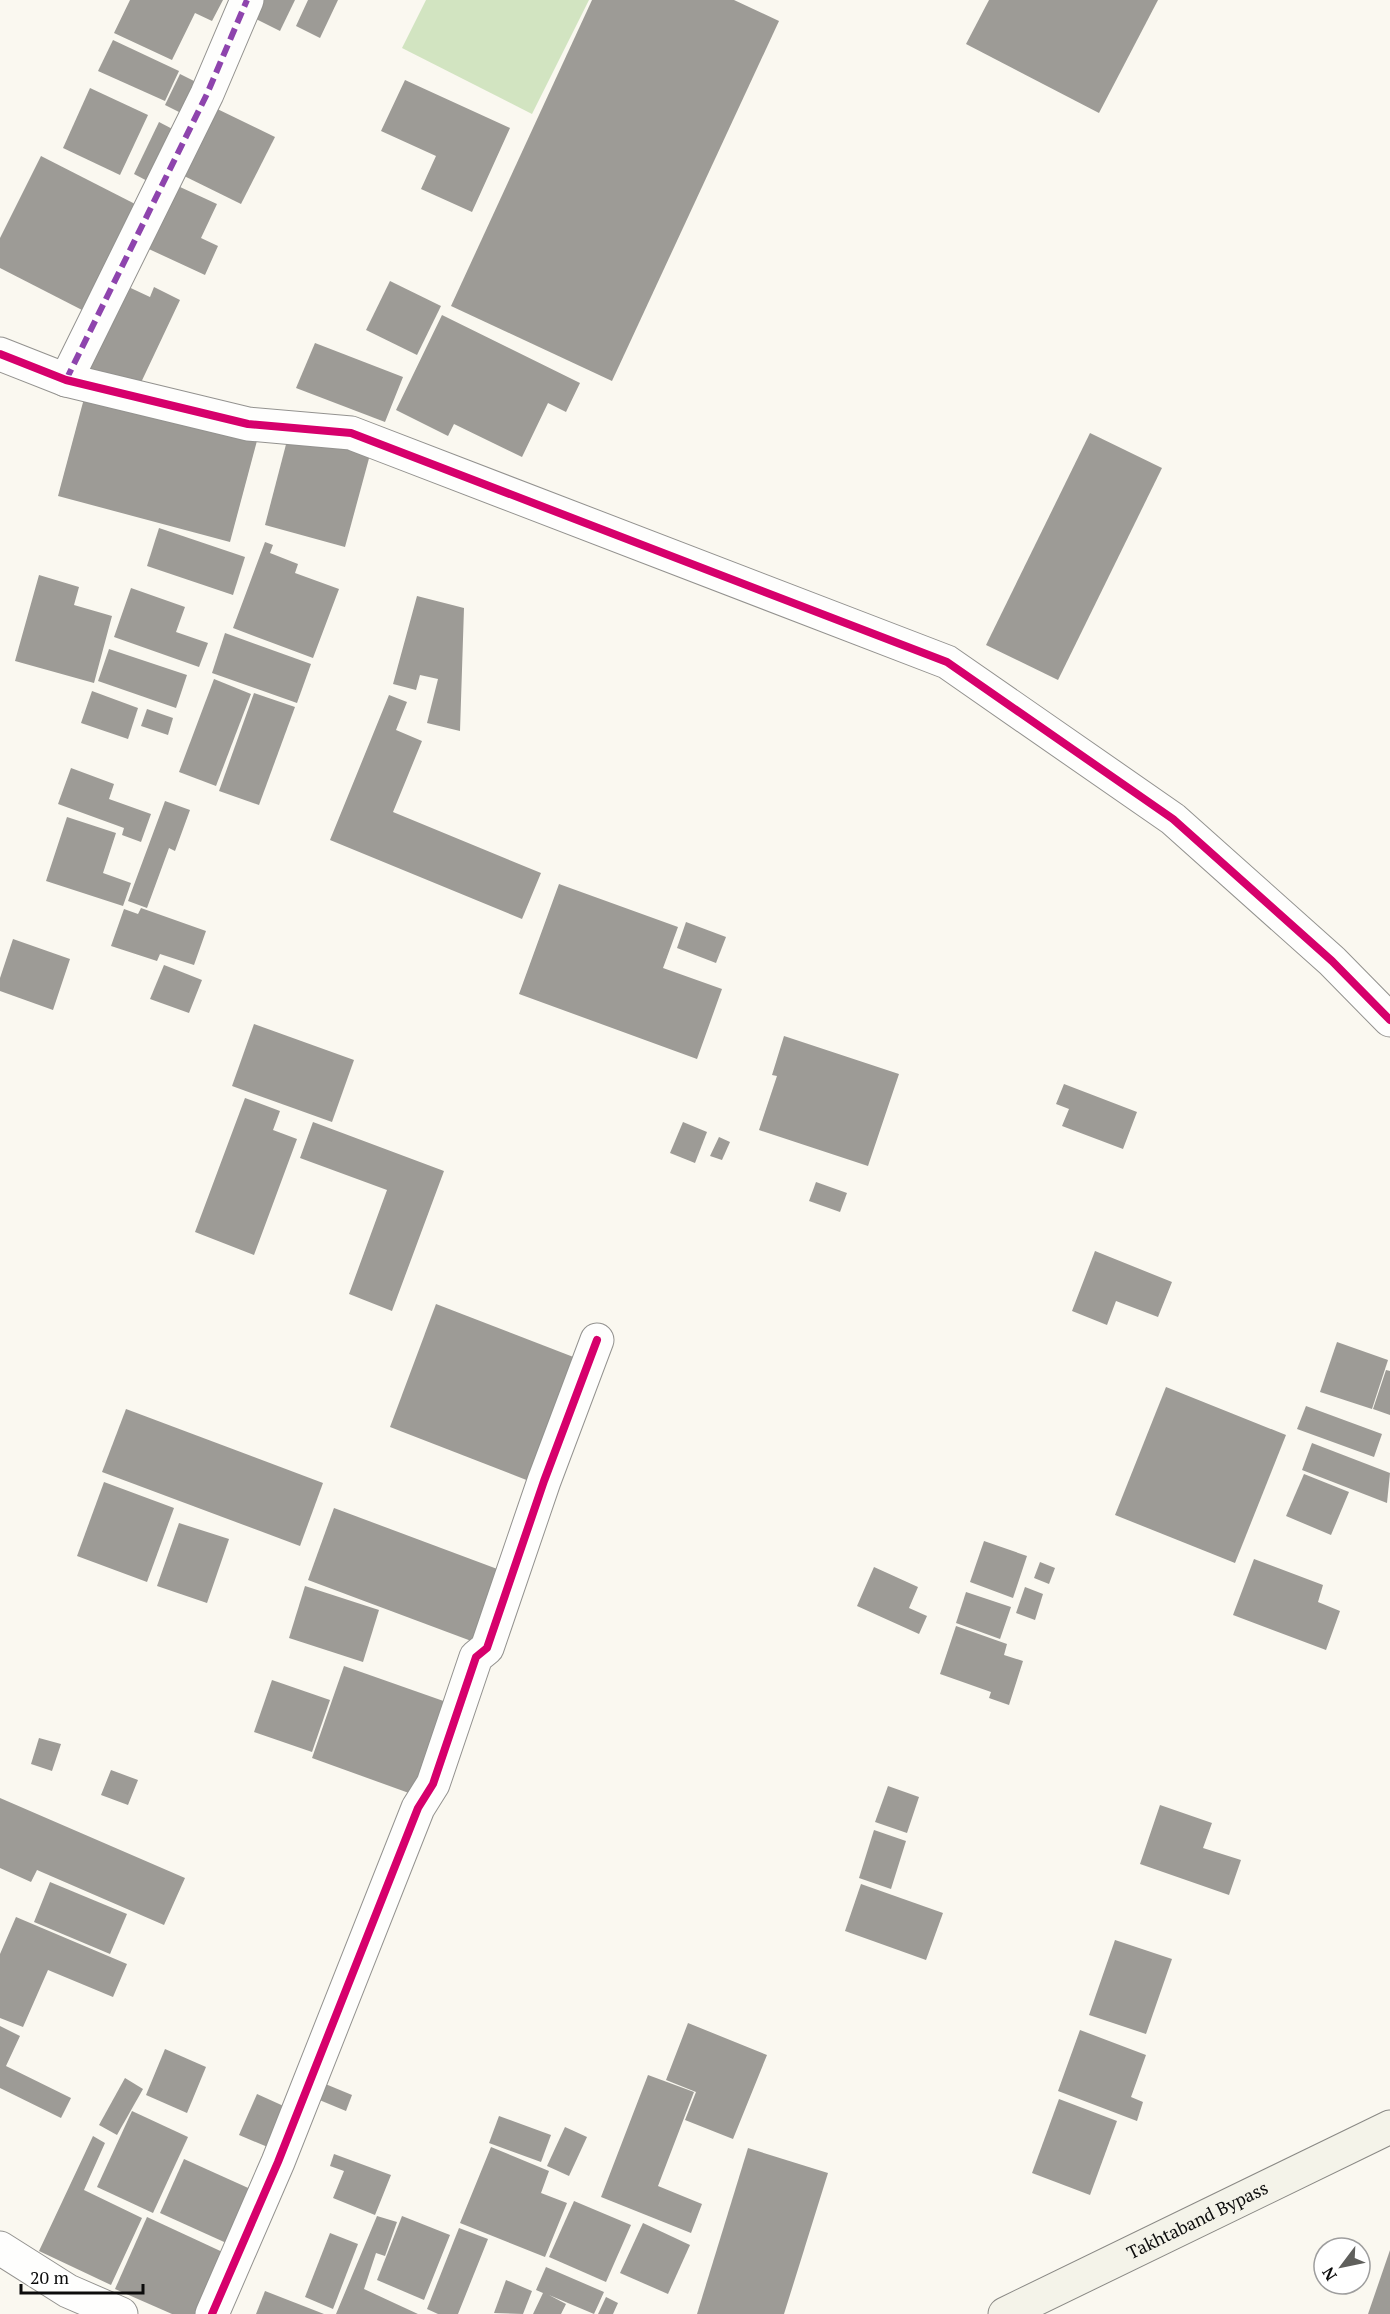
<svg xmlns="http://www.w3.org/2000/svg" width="1390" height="2314" font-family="'PT Serif',serif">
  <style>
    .forest { fill: #d2e4c1 }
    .building { fill: #9d9b96 }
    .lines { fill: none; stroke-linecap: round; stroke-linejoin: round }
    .minor-casing { stroke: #93928f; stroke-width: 35 }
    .secondary-casing { stroke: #8a8985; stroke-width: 35 }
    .minor { stroke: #fefefd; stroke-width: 33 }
    .secondary { stroke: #f4f3e9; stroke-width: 33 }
    .quiet { stroke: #8e44ad; stroke-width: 6; stroke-dasharray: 12 6; stroke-linecap: butt }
    .cycleway-casing { stroke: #fff; stroke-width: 11 }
    .cycleway { stroke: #d6006c; stroke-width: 8 }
    .labels { text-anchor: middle; stroke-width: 6; stroke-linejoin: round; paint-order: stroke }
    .street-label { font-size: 18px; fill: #0c0c0c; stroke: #fff }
  </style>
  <rect width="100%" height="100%" fill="#faf8f0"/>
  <polygon class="forest" points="426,0 589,0 532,114 402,48"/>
  <g class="building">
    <polygon points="130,0 223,0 212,21 195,13 172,60 114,33"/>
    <polygon points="250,0 295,0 280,31 244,13"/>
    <polygon points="308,0 338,0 320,38 296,26"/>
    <polygon points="592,0 734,0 779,21 612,381 451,306"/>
    <polygon points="989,0 1158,0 1099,113 966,44"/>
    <polygon points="113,40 179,71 165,101 98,71"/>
    <polygon points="180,74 206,87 191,118 165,105"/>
    <polygon points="405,80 510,128 472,212 421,189 436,156 381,131"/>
    <polygon points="90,88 148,115 120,175 63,148"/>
    <polygon points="207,104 275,137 241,204 174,171"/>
    <polygon points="159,122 182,134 157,186 134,174"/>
    <polygon points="41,156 137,205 84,311 0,268 0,238"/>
    <polygon points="167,181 217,204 201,238 218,246 205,275 138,244"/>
    <polygon points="390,281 441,306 417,355 366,330"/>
    <polygon points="120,283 150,297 154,287 180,300 137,391 82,365"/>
    <polygon points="442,315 580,383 566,412 548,403 522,457 454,424 448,436 396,410"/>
    <polygon points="315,343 403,377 385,422 296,388"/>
    <polygon points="86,391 258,437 230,542 58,496"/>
    <polygon points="290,429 371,451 345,547 265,525"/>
    <polygon points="1090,433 1162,468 1058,680 986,645"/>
    <polygon points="159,528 245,557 233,595 147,566"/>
    <polygon points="265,542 273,545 270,553 298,564 295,573 339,589 313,658 233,628"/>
    <polygon points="39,575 79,587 74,605 112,616 94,683 15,661"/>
    <polygon points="131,588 185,607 176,632 208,643 199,667 114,637"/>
    <polygon points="417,596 464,608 460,731 427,723 438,679 420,675 416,690 393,684"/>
    <polygon points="225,633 311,664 297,703 212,673"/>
    <polygon points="109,649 187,675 176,708 98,681"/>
    <polygon points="214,679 251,694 216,786 179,772"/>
    <polygon points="92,691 138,708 128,739 81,723"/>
    <polygon points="254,693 295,707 259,805 219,791"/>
    <polygon points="389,695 407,702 396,730 422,741 393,812 541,873 522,919 330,840"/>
    <polygon points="147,709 173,718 168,735 141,726"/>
    <polygon points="71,768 114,784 109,799 151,814 141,842 122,835 124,828 58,804"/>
    <polygon points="165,801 190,810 175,851 169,848 147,908 128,901"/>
    <polygon points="67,817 116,833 103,873 131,883 123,906 46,881"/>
    <polygon points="559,884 678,927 663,968 722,989 697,1059 519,994"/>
    <polygon points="141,908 206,931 194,965 160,954 157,961 111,946 124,909 138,914"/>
    <polygon points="686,922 726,937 716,963 677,948"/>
    <polygon points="13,939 70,959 53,1010 0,991 0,978"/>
    <polygon points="164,965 202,980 189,1013 150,999"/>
    <polygon points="254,1024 354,1060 332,1122 232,1086"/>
    <polygon points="784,1036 899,1074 868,1166 759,1130 777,1076 772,1075"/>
    <polygon points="1064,1084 1137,1112 1123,1149 1062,1126 1069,1109 1056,1104"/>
    <polygon points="245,1098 280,1111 273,1130 297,1139 254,1255 195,1232"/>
    <polygon points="313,1122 444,1171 392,1311 349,1294 387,1190 300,1158"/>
    <polygon points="683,1122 707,1132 695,1163 670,1153"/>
    <polygon points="719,1137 730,1142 722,1160 710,1156"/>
    <polygon points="816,1182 847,1193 840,1212 809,1201"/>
    <polygon points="1095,1251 1172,1282 1158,1317 1116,1301 1107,1325 1072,1311"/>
    <polygon points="436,1304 576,1358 529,1481 390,1427"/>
    <polygon points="1337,1342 1388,1360 1372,1409 1320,1392"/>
    <polygon points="1386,1370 1390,1371 1390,1415 1373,1409"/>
    <polygon points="1166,1387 1286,1435 1235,1563 1115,1515"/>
    <polygon points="1306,1406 1382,1434 1374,1457 1297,1429"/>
    <polygon points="126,1409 323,1483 300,1546 102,1472"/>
    <polygon points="1312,1443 1390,1473 1387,1503 1302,1470"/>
    <polygon points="1304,1474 1349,1492 1331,1535 1286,1516"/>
    <polygon points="104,1482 174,1508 147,1582 77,1556"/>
    <polygon points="334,1508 508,1573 482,1645 308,1580"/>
    <polygon points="179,1523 229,1539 207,1603 157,1586"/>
    <polygon points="984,1541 1027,1556 1013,1598 970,1582"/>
    <polygon points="1254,1559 1323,1585 1318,1602 1340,1611 1326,1650 1233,1615"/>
    <polygon points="1040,1562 1055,1568 1049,1584 1034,1578"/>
    <polygon points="874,1567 918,1587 909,1608 927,1616 919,1634 857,1606"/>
    <polygon points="305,1586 379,1610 363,1662 289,1638"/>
    <polygon points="1025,1587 1043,1594 1035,1620 1016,1613"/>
    <polygon points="966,1592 1011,1607 1000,1639 956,1623"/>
    <polygon points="956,1626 1007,1644 1004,1655 1023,1661 1009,1705 989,1698 991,1692 940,1674"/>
    <polygon points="344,1666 452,1704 420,1797 312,1758"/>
    <polygon points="272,1680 330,1700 312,1752 254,1732"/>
    <polygon points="39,1738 61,1744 52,1771 31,1764"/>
    <polygon points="111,1770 138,1780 128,1805 101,1795"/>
    <polygon points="888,1786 919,1797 907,1833 875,1822"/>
    <polygon points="0,1798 185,1878 164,1925 37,1870 31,1882 0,1868"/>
    <polygon points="1160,1805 1212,1823 1203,1848 1241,1860 1229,1895 1140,1864"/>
    <polygon points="874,1830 906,1841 891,1889 859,1878"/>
    <polygon points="50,1882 127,1914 110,1954 34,1922"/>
    <polygon points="861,1884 943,1913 926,1960 845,1931"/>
    <polygon points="16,1917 127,1964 113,1997 48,1970 23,2027 0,2018 0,1954"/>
    <polygon points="1115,1940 1172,1959 1146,2034 1089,2015"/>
    <polygon points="688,2023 767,2055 733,2139 685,2120 696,2092 666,2080"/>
    <polygon points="0,2026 20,2036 6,2066 71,2098 61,2118 0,2088"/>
    <polygon points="1080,2030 1146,2055 1131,2097 1143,2102 1137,2121 1058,2091"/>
    <polygon points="165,2049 206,2067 187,2113 146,2095"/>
    <polygon points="648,2075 694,2092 658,2186 702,2204 691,2233 601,2197"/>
    <polygon points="125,2078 143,2089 117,2135 99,2125"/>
    <polygon points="323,2083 352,2095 346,2111 317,2099"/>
    <polygon points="257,2094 288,2108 270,2148 239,2135"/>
    <polygon points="1059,2099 1117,2121 1090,2195 1032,2173"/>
    <polygon points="132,2111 188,2137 153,2213 97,2187"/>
    <polygon points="499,2116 551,2135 541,2162 489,2143"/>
    <polygon points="565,2127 587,2137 569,2176 547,2166"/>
    <polygon points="93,2136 105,2143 84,2190 142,2218 111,2285 39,2251"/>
    <polygon points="491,2147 549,2171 541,2193 567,2203 545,2257 460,2223"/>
    <polygon points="748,2148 828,2173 784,2314 697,2314"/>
    <polygon points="334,2154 391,2175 375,2215 333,2198 344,2171 330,2166"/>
    <polygon points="184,2159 257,2192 233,2246 160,2213"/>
    <polygon points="574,2201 631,2225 606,2282 549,2257"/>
    <polygon points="377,2216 397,2222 385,2256 376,2253 364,2289 418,2314 336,2314"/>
    <polygon points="402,2216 450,2235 424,2300 377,2280"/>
    <polygon points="147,2217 229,2255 203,2314 172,2314 115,2289"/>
    <polygon points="643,2223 690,2245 668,2294 620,2273"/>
    <polygon points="459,2228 488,2239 458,2314 438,2314 427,2309"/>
    <polygon points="330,2233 358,2244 333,2309 305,2297"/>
    <polygon points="1390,2250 1390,2314 1368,2314"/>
    <polygon points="546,2267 604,2292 594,2314 549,2295 566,2304 561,2314 533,2314 543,2293 536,2290"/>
    <polygon points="506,2280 532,2291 523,2314 494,2313"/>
    <polygon points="265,2291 324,2314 256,2314"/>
    <polygon points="606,2297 618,2303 613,2314 598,2314"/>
  </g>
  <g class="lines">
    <defs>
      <g id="minor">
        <polyline points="0,354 66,380 248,424 351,433 947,662 1173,819 1332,961 1390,1020"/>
        <polyline points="66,380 207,94 247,0"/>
        <polyline points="0,2248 68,2291 121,2314"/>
        <polyline points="212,2314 278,2162 418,1808 433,1784 476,1657 487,1648 544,1481 597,1340"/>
      </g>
      <g id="secondary">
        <path id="s1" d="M1005,2314l385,-187"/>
      </g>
    </defs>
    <use href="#minor" class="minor-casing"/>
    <use href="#secondary" class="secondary-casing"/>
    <use href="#minor" class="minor"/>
    <use href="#secondary" class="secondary"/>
    <polyline class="quiet" points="66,380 207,94 247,0"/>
    <defs>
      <g id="cycleway">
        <polyline points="0,354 66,380 248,424 351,433 947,662 1173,819 1332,961 1390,1020"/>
        <polyline points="212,2314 278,2162 418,1808 433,1784 476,1657 487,1648 544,1481 597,1340"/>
      </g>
    </defs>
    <use href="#cycleway" class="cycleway-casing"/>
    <use href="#cycleway" class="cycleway"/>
  </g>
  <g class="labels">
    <g class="street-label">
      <text dy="6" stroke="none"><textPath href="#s1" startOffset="214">Takhtaband Bypass</textPath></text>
    </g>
  </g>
  <g transform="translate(1342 2266) rotate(238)"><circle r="28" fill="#ffffff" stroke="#9e9e9e" stroke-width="1.5"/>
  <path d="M0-4.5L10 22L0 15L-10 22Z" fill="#5f5f5c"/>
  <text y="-9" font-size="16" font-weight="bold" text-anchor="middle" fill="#0c0c0c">N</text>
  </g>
  <path d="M21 2284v9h122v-9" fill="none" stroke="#0c0c0c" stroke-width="3"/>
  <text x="30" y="2284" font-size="18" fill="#0c0c0c" stroke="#ffffff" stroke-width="4.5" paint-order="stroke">20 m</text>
</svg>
